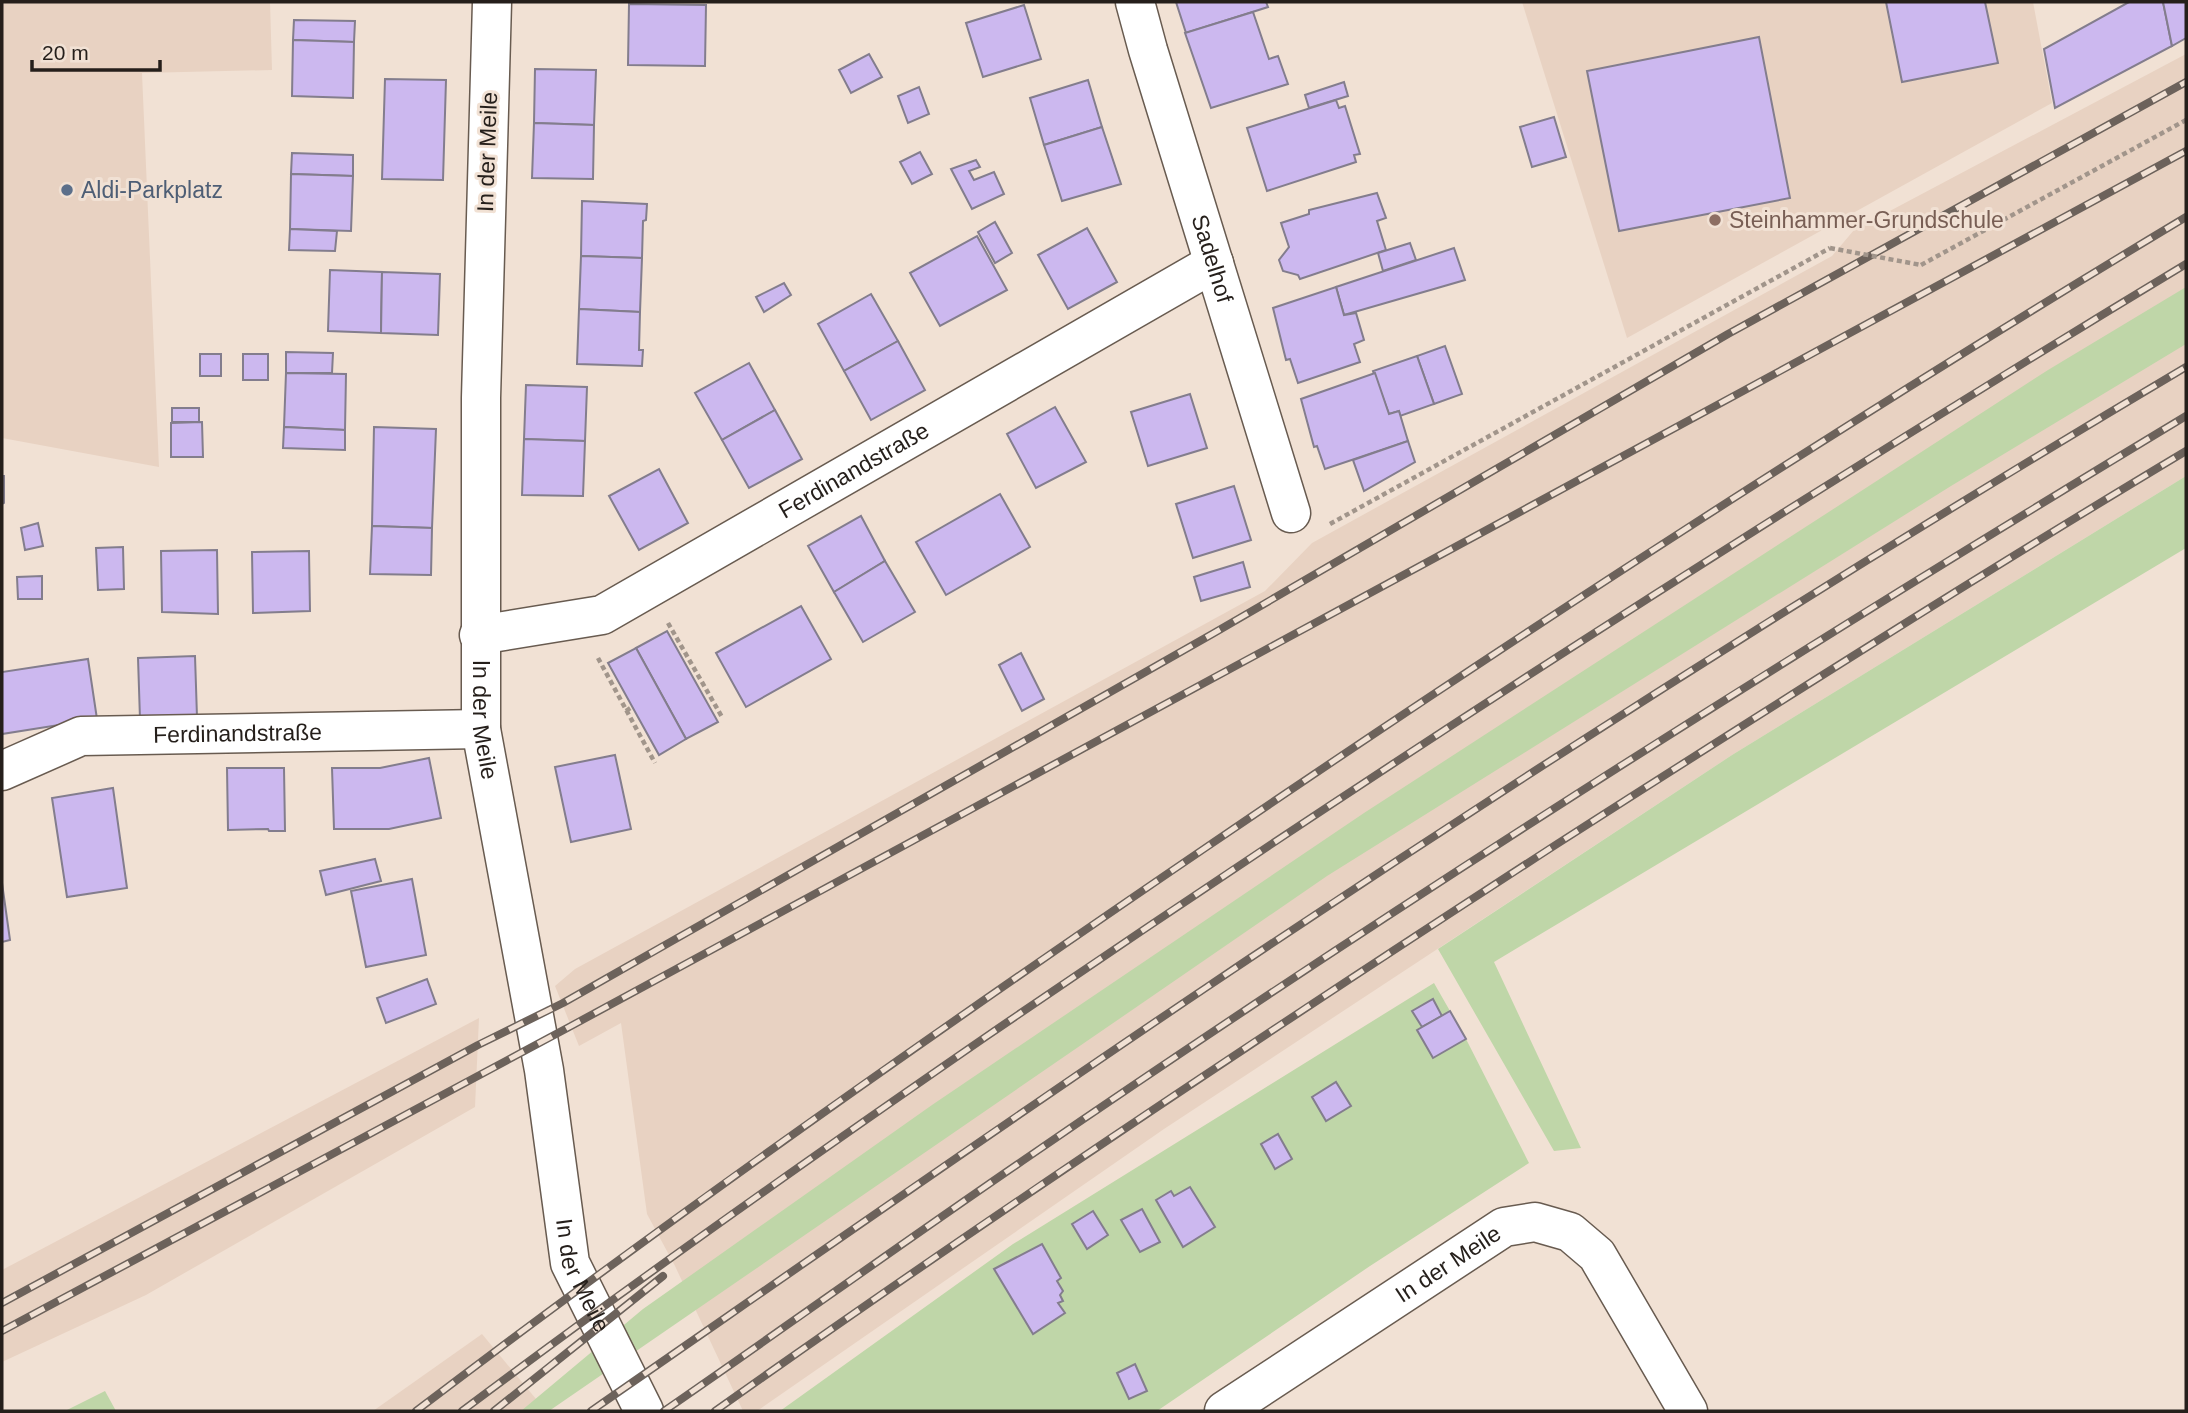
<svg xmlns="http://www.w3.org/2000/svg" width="2188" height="1413" font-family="Arial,sans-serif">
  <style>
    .built { fill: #e8d2c2 }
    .green { fill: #bfd6a8 }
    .building { fill: #ccb8ef; stroke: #837d8d; stroke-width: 2 }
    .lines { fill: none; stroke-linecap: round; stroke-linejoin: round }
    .street-casing { stroke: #685b50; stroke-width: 41 }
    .path { stroke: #a1958b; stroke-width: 4.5; stroke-dasharray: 5 3.5; stroke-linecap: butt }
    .street { stroke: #fff; stroke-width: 38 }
    .rail-casing { stroke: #6c625b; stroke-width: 8 }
    .rail { stroke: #f1e1d4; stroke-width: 5; stroke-dasharray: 16; stroke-linecap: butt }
    .path-bridge { stroke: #a1958b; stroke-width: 4.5; stroke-dasharray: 5 3.5; stroke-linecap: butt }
    .service-dot { fill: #5c6f8a; stroke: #f1e1d4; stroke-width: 2.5 }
    .education-dot { fill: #8d6e63; stroke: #f1e1d4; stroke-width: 2.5 }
    .labels { text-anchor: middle; stroke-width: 6; stroke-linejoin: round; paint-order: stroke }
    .street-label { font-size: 23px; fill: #251f1b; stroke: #f1e1d4 }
    .service-label { font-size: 23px; fill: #4e5e75; stroke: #f1e1d4; text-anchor: start }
    .education-label { font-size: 23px; fill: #785e54; stroke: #f1e1d4; text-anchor: start }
  </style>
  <rect width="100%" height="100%" fill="#f1e1d4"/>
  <g class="built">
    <polygon points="2,2 270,2 272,70 142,73 159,467 2,438"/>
    <polygon points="1522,2 2033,2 2052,103 1627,338"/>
    <polygon points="2186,54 2186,476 1732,755 1164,1129 757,1411 743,1411 675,1266 647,1214 621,1023 579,1046 555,986 575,969 1265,591 1312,543 1832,256 1854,230"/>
    <polygon points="479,1018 475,1107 146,1295 2,1362 2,1270"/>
    <polygon points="482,1334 546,1411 373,1411"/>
  </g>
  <g class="green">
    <polygon points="2186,287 2186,344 1951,486 1327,876 549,1411 521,1411 643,1309 932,1105 1364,813 2048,370"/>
    <polygon points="2186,476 2186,548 1494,962 1581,1148 1554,1151 1438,949 1732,755"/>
    <polygon points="1434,983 1466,1039 1529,1163 1370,1266 1157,1411 780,1411 1013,1244"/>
    <polygon points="105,1391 116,1411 65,1411"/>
  </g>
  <g class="building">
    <polygon points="1176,2 1266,2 1268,7 1186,33"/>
    <polygon points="1886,2 1985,2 1998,63 1902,82"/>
    <polygon points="2129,2 2163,2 2172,46 2055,108 2044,49"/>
    <polygon points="2163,2 2186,2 2186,38 2172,46"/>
    <polygon points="629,4 706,5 705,66 628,65"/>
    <polygon points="1024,5 1041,59 983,77 966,23"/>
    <polygon points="1253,12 1269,59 1278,56 1288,84 1211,108 1185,33"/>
    <polygon points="294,20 355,21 354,42 293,40"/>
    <polygon points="1759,37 1790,198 1619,231 1587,71"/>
    <polygon points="293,40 354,42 353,98 292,96"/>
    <polygon points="869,54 882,77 851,93 839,70"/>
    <polygon points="535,69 596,70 594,125 534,123"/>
    <polygon points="385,79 446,80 443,180 382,179"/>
    <polygon points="1088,80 1102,127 1044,145 1030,98"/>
    <polygon points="1344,82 1348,96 1309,108 1305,95"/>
    <polygon points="919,87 929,114 908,123 898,96"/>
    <polygon points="1336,100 1339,108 1345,106 1360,154 1354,155 1356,162 1267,191 1247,128"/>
    <polygon points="1554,117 1566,157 1532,167 1520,127"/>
    <polygon points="534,123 594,125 593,179 532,178"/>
    <polygon points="1102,127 1121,184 1062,201 1044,145"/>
    <polygon points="920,152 932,174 912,184 900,162"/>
    <polygon points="292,153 353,155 353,176 291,174"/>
    <polygon points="976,160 980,167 969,171 974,180 994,172 1004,194 972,209 951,169"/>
    <polygon points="291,174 353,176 351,231 290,229"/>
    <polygon points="1377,193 1386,218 1377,221 1386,250 1300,279 1298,275 1283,271 1279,260 1289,247 1281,223 1309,214 1309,210"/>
    <polygon points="582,201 647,204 646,220 643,221 642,258 581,256"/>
    <polygon points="995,222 1012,253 995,263 978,232"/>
    <polygon points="1087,228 1117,282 1068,309 1038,255"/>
    <polygon points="290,229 337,231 335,251 289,250"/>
    <polygon points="977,236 1007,290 940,326 910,273"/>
    <polygon points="1410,243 1416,260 1383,271 1378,253"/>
    <polygon points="1454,248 1465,280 1344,315 1336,287"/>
    <polygon points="581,256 642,258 640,312 579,309"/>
    <polygon points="330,270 382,272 381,333 328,331"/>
    <polygon points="382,272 440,274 438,335 381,333"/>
    <polygon points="784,283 791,295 764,312 756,297"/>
    <polygon points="1336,287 1344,315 1356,313 1364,340 1354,344 1360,362 1298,383 1290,359 1286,360 1273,308"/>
    <polygon points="871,294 898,341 844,371 818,324"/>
    <polygon points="579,309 640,312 639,350 643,350 642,366 577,364"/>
    <polygon points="898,341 925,390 871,420 844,371"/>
    <polygon points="1445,346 1462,394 1434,404 1417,356"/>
    <polygon points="286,352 333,353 332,373 286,373"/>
    <rect x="200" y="354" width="21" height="22"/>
    <rect x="243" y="354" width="25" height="26"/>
    <polygon points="1417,356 1434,404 1400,416 1399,411 1389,414 1373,371"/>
    <polygon points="749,363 775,410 722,440 695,393"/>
    <polygon points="286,373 346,374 345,430 284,427"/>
    <polygon points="1375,373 1389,414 1399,411 1408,441 1325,469 1317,446 1314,447 1301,399"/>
    <polygon points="526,385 587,387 585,441 524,439"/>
    <polygon points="1190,394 1207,448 1148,466 1131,412"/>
    <polygon points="1055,407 1086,462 1036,488 1007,434"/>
    <rect x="172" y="408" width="27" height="14"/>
    <polygon points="775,410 802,459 749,488 722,440"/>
    <polygon points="202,422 203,457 171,457 171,423"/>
    <polygon points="284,427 345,430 345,450 283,448"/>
    <polygon points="374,427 436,429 432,528 372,526"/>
    <polygon points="524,439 585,441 583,496 522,495"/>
    <polygon points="1408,441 1415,462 1364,491 1353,460"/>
    <polygon points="659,469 688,523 639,550 609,496"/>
    <polygon points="2,476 4,476 4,503 2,504"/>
    <polygon points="1234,486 1251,540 1193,558 1176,504"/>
    <polygon points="1000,494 1030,547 946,595 916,542"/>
    <polygon points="861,516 885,561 834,592 808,546"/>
    <polygon points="38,523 43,546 25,550 21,528"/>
    <polygon points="372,526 432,528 431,575 370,574"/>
    <polygon points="123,547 124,589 98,590 96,548"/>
    <polygon points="217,550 218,614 162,612 161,551"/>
    <polygon points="309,551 310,611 253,613 252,552"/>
    <polygon points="885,561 915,612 863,642 834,592"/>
    <polygon points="1243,562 1250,587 1201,601 1194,577"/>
    <polygon points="42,576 42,599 18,599 17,577"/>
    <polygon points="801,606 831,659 746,707 716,653"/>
    <polygon points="667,631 718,722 686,739 636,648"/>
    <polygon points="636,648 686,739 659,755 608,663"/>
    <polygon points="1021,653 1044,699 1022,711 999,665"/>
    <polygon points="195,656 197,717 140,719 138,658"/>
    <polygon points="88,659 97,719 2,734 2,672"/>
    <polygon points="615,755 631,829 571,842 555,767"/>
    <polygon points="429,758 441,818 389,829 334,829 332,768 380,768"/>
    <polygon points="227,768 284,768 285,831 269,831 268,829 228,830"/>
    <polygon points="113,788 127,888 67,897 52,798"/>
    <polygon points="375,859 381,881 326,895 320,871"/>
    <polygon points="412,879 426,955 366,967 351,891"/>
    <polygon points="2,883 10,940 2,942"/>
    <polygon points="427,979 436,1004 386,1023 377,998"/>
    <polygon points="1433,999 1442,1016 1422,1027 1412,1011"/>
    <polygon points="1450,1011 1466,1039 1433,1058 1417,1030"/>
    <polygon points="1336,1082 1351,1106 1326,1121 1312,1097"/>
    <polygon points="1278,1134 1292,1159 1275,1169 1261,1144"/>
    <polygon points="1190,1187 1215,1227 1183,1247 1156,1200 1171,1191 1174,1196"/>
    <polygon points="1142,1209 1160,1242 1140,1252 1121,1220"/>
    <polygon points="1093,1211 1108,1235 1087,1249 1072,1224"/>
    <polygon points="1042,1244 1061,1278 1057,1281 1063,1291 1060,1295 1063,1301 1058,1303 1065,1313 1033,1334 994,1269"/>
    <polygon points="1135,1364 1147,1391 1129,1399 1117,1373"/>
  </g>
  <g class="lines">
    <defs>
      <g id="street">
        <path id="s1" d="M492,2l-11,396v331l63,341 26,193 74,148"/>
        <path id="s2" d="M1135,2l13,48 143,463"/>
        <path id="s3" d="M479,635l123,-20 612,-352"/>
        <path id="s4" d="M2,771l79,-35 400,-7"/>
        <path id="s5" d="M1224,1411l280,-184 31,-5 35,10 27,23 91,156"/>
      </g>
    </defs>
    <use href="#street" class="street-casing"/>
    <g class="path">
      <polyline points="1921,265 2186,120"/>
      <polyline points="1330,524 1830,248"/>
      <polyline points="668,623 722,717"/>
      <polyline points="598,658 655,763"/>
      <polyline points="626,711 632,707"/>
    </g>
    <use href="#street" class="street"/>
    <defs>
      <g id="rail">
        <polyline points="2,1303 478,1045 563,1003 1214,633 1728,334 2186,82"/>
        <polyline points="2,1331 571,1026 2186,151"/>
        <path d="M416,1411c259,-197 526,-384 795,-567 320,-218 644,-428 975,-627"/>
        <path d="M462,1411c172,-129 348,-253 525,-375 393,-269 792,-526 1199,-772"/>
        <polyline points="494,1411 663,1276"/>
        <path d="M591,1411c205,-142 409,-285 616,-424 321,-216 647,-423 979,-620"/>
        <path d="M664,1411c123,-85 244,-172 367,-256 377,-259 764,-503 1155,-739"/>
        <path d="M715,1411c276,-196 558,-383 842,-567 208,-133 417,-266 629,-393"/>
      </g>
    </defs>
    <use href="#rail" class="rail-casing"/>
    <use href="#rail" class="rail"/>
    <polyline class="path-bridge" points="1830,248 1921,265"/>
  </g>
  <circle class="service-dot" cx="67" cy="190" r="7"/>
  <circle class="education-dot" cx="1715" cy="220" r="7"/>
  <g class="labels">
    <g class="street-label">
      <text transform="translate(487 152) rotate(-88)" y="8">In der Meile</text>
      <text dy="8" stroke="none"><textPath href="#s2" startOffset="268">Sadelhof</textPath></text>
      <text dy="8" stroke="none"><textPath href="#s3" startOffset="415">Ferdinandstraße</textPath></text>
      <text dy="8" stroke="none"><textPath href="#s1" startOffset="718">In der Meile</textPath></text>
      <text dy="8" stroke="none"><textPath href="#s4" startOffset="243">Ferdinandstraße</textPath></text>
      <text dy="8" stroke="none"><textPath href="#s5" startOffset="268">In der Meile</textPath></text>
      <text dy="8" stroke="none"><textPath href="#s1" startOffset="1284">In der Meile</textPath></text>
    </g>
    <g class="service-label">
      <text x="81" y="198">Aldi-Parkplatz</text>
    </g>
    <g class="education-label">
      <text x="1729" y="228">Steinhammer-Grundschule</text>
    </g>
  </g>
  <rect width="2188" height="1413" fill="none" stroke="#251f1b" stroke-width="7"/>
  <path d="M32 60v10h128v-10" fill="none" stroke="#251f1b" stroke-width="3.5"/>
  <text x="42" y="60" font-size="21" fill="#251f1b" stroke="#f1e1d4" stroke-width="5" paint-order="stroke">20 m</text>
</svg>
